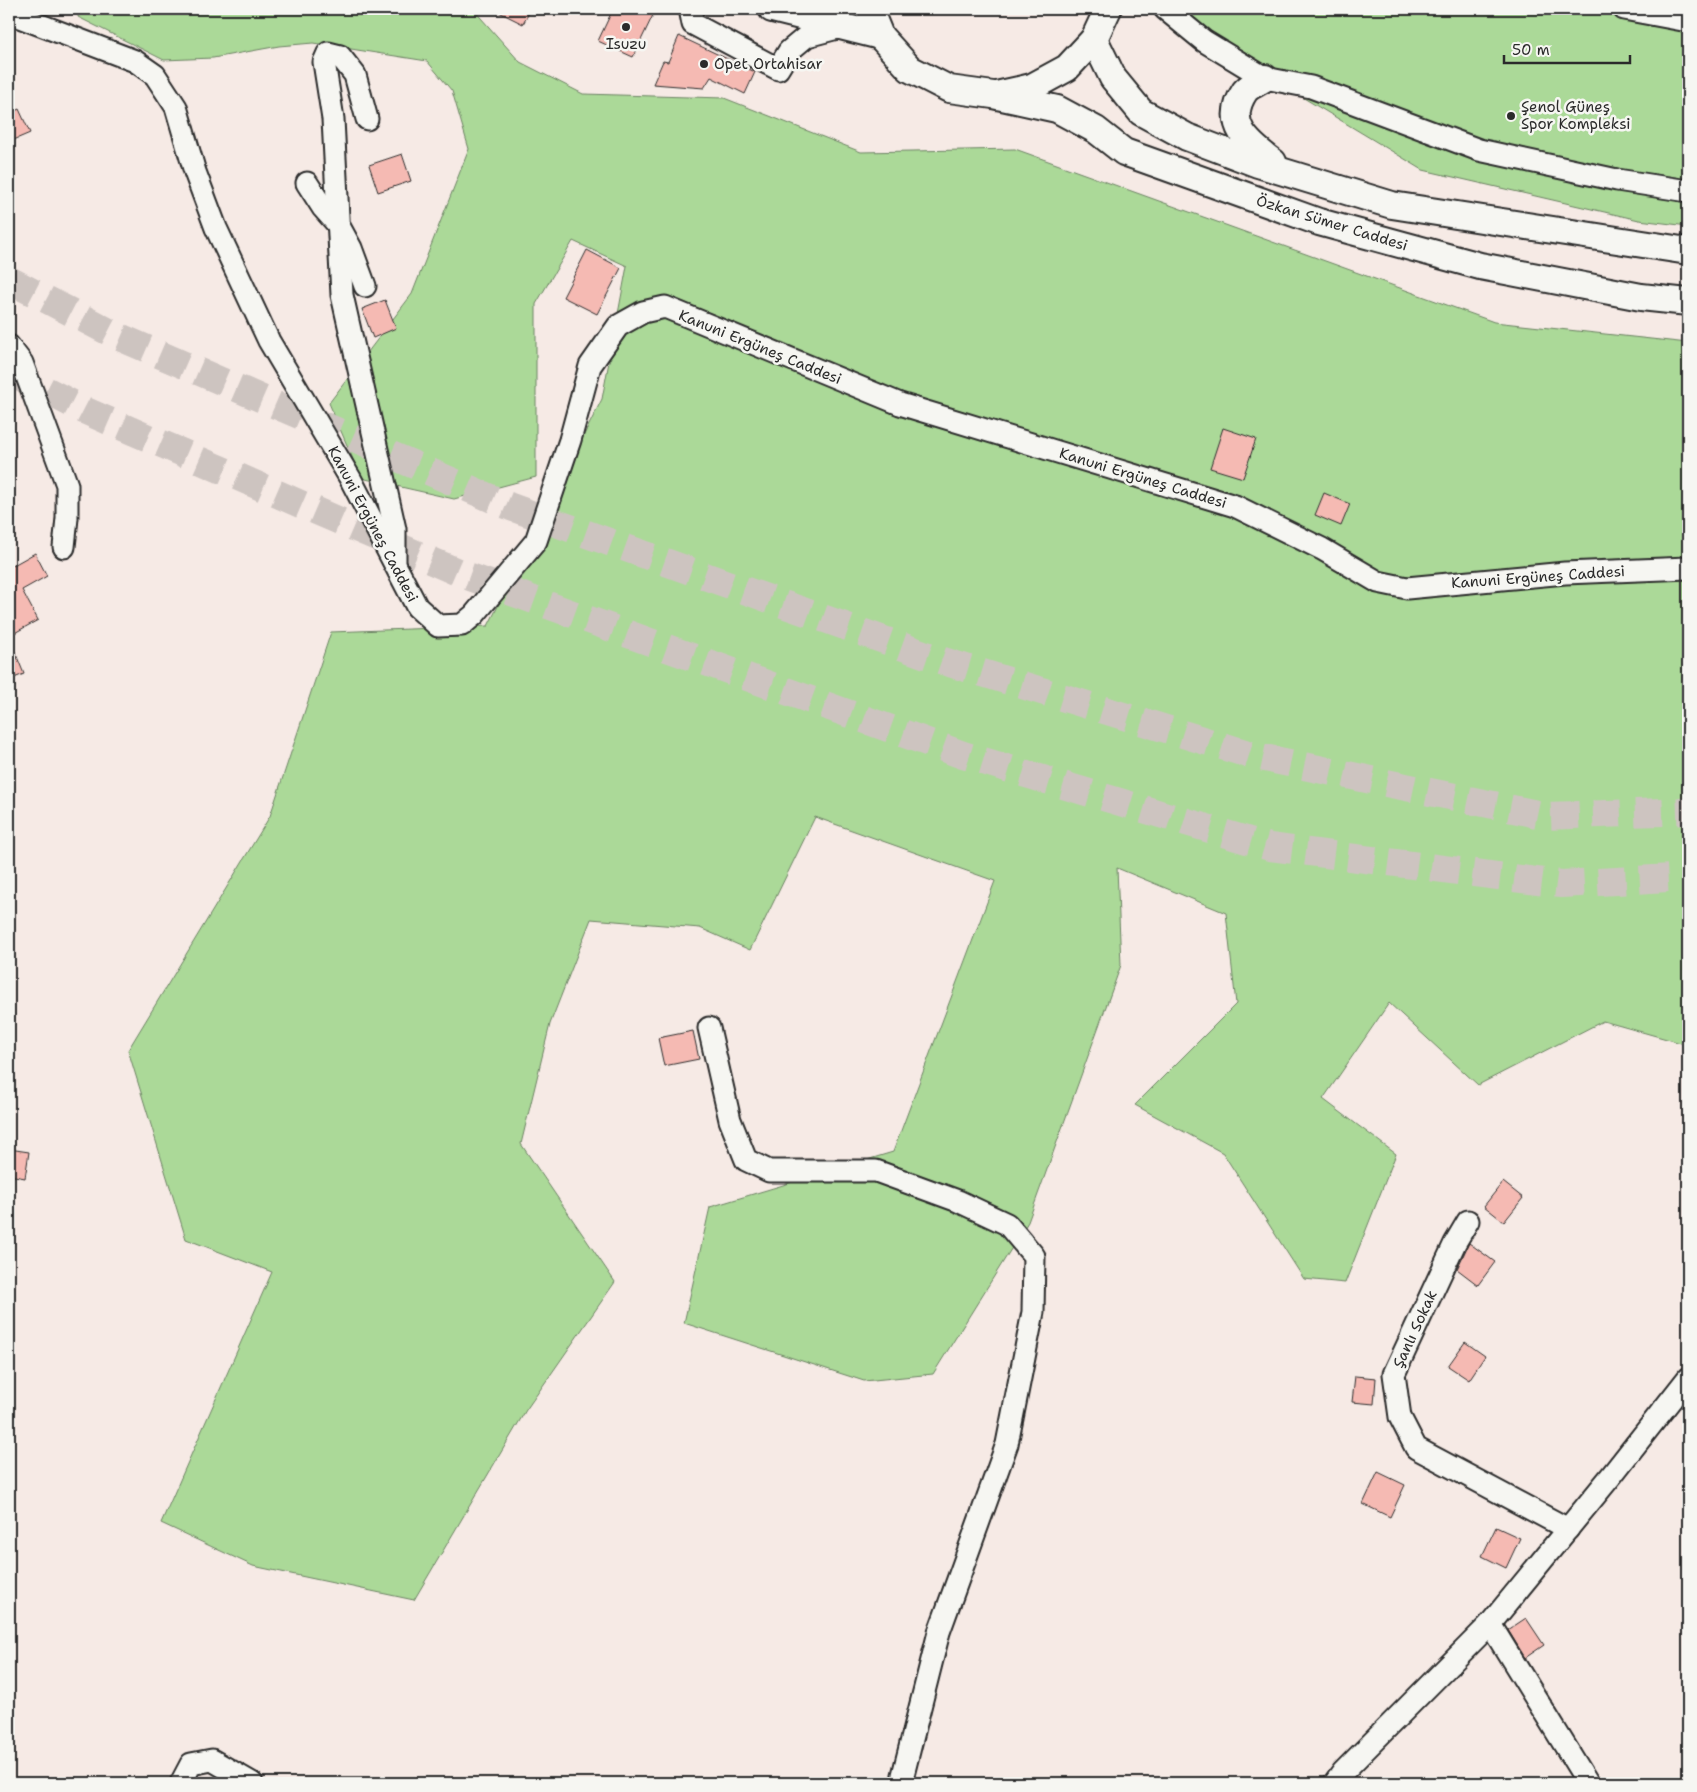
<svg xmlns="http://www.w3.org/2000/svg" width="1697" height="1792" font-family="'Shantell Sans',sans-serif">
  <style>
    .green { fill: #abd998; stroke: #6b8262 }
    .building { fill: #f5bab3; stroke: #2b2b2b }
    .lines { fill: none; stroke-linecap: round; stroke-linejoin: round }
    .highway-tunnel { stroke: #cdc4c0; stroke-width: 28; stroke-dasharray: 28 14; stroke-linecap: butt }
    .minor-casing { stroke: #2b2b2b; stroke-width: 25 }
    .major-casing { stroke: #2b2b2b; stroke-width: 30 }
    .minor { stroke: #f6f6f2; stroke-width: 21 }
    .major { stroke: #f6f6f2; stroke-width: 26 }
    .poi-dot { fill: #2b2b2b; stroke: #f6f6f2; stroke-width: 2 }
    .labels { text-anchor: middle; stroke-width: 5; stroke-linejoin: round; paint-order: stroke }
    .poi-label { font-size: 15px; fill: #2b2b2b; stroke: #f6f6f2; text-anchor: start }
    .street-label { font-size: 15px; fill: #2b2b2b; stroke: #f6f6f2 }
  </style>
  <rect width="100%" height="100%" fill="#f6eae5"/>
  <filter id="ink" filterUnits="userSpaceOnUse"><feTurbulence type="fractalNoise" baseFrequency=".02" numOctaves="2"/><feDisplacementMap in="SourceGraphic" scale="10" xChannelSelector="R" yChannelSelector="G"/><feConvolveMatrix kernelMatrix="1 2 1 2 8 2 1 2 1" color-interpolation-filters="sRGB"/></filter>
  <g filter="url(#ink)">
    <g class="green">
      <polygon points="79,9 473,9 520,62 583,94 724,98 861,152 1015,149 1494,322 1688,343 1688,1045 1603,1021 1478,1085 1389,1003 1323,1099 1396,1154 1345,1283 1304,1279 1223,1153 1135,1105 1236,1004 1226,913 1117,868 1121,965 1028,1222 933,1374 864,1381 684,1323 710,1207 893,1152 995,881 815,817 750,950 700,928 591,919 550,1024 521,1144 615,1282 526,1410 414,1600 253,1566 161,1523 272,1272 186,1239 128,1050 270,816 331,632 488,626 602,399 627,266 573,241 536,304 536,477 454,499 361,478 329,403 412,294 469,149 452,91 427,61 313,43 279,46 213,58 164,60 78,17"/>
      <polygon points="1181,9 1688,9 1688,226 1639,220 1423,170 1244,62"/>
    </g>
    <g class="building">
      <polygon points="493,9 531,9 523,24"/>
      <polygon points="613,9 644,9 654,13 633,57 598,41"/>
      <polygon points="679,36 755,72 745,94 711,77 704,88 653,84 663,61 668,62"/>
      <polygon points="19,109 30,133 9,142 9,114"/>
      <polygon points="402,154 411,181 378,192 369,165"/>
      <polygon points="587,250 621,268 597,314 563,297"/>
      <polygon points="385,300 396,328 373,338 362,309"/>
      <polygon points="1223,428 1256,439 1243,478 1210,468"/>
      <polygon points="1324,493 1350,504 1341,526 1315,515"/>
      <polygon points="35,553 47,576 22,590 38,620 9,636 9,566 10,567"/>
      <polygon points="9,637 24,674 9,680"/>
      <polygon points="693,1031 699,1059 664,1066 658,1038"/>
      <polygon points="9,1149 29,1152 25,1178 9,1175"/>
      <polygon points="1503,1182 1523,1198 1504,1222 1484,1206"/>
      <polygon points="1469,1243 1495,1262 1478,1285 1457,1269"/>
      <polygon points="1465,1342 1485,1356 1469,1380 1448,1366"/>
      <polygon points="1355,1376 1376,1378 1374,1404 1352,1402"/>
      <polygon points="1378,1472 1405,1485 1390,1517 1363,1504"/>
      <polygon points="1496,1527 1520,1538 1506,1568 1482,1556"/>
      <polygon points="1526,1618 1544,1645 1525,1658 1508,1630"/>
    </g>
    <g class="lines">
      <g class="highway-tunnel">
        <polyline points="9,280 115,335 511,507 943,661 1255,756 1547,816 1688,811"/>
        <polyline points="9,371 86,411 462,574 963,755 1270,847 1561,884 1688,877"/>
      </g>
      <defs>
        <g id="minor">
          <polyline points="690,9 693,24 778,69 789,51 807,36 845,26"/>
          <polyline points="1165,9 1204,41 1265,78 1311,87 1479,150 1617,180 1688,191"/>
          <polyline points="1624,9 1688,21"/>
          <polyline points="9,13 135,61 155,75 176,107 195,172 216,228 269,341 350,478 417,607 438,626 462,625 474,615 536,541 570,440 590,366 618,326 643,312 665,307 900,404 1235,506 1322,549 1378,582 1407,588 1565,573 1688,568"/>
          <polyline points="367,119 355,75 340,56 328,53 324,62 333,119 342,295 395,529 395,561"/>
          <polyline points="307,183 323,208 339,226 351,248 365,286"/>
          <polyline points="9,346 22,363 67,485 67,518 64,547"/>
          <polyline points="709,1028 730,1120 746,1160 769,1171 876,1171 958,1201 1007,1224 1034,1256 1033,1312 1007,1444 939,1632 903,1775 904,1783"/>
          <polyline points="1468,1221 1455,1243 1394,1374 1400,1417 1416,1448 1568,1529"/>
          <polyline points="1490,1624 1588,1783"/>
          <polyline points="181,1783 191,1764 212,1760 252,1783"/>
          <polyline points="1335,1783 1343,1772 1490,1624 1611,1476 1688,1378"/>
        </g>
        <g id="major">
          <polyline points="772,9 880,36"/>
          <polyline points="869,9 880,36 910,69 949,89 993,95 1057,109 1096,130 1124,152 1152,162 1319,222 1480,266 1641,297 1688,302"/>
          <polyline points="1094,39 1113,78 1141,112 1187,137 1258,164 1392,205 1688,251"/>
          <path d="M1265,78c-6,4 -16,8 -20,13 -22,33 4,53 28,71"/>
          <polyline points="1001,94 1032,87 1067,68 1094,39 1108,9"/>
        </g>
      </defs>
      <use href="#minor" class="minor-casing"/>
      <use href="#major" class="major-casing"/>
      <use href="#minor" class="minor"/>
      <use href="#major" class="major"/>
    </g>
  </g>
  <g class="poi-dot">
    <circle cx="626" cy="27" r="5"/>
    <circle cx="704" cy="64" r="5"/>
    <circle cx="1511" cy="116" r="5"/>
  </g>
  <g class="labels">
    <g class="poi-label">
      <text x="626" y="49" text-anchor="middle">Isuzu</text>
      <text x="714" y="69">Opet Ortahisar</text>
      <text x="1521" y="112">Şenol Güneş<tspan x="1521" dy="17">Spor Kompleksi</tspan></text>
    </g>
    <g class="street-label">
      <text transform="translate(1332 223) rotate(17)" y="5">Özkan Sümer Caddesi</text>
      <text transform="translate(760 347) rotate(22)" y="5">Kanuni Ergüneş Caddesi</text>
      <text transform="translate(1143 478) rotate(17)" y="5">Kanuni Ergüneş Caddesi</text>
      <text transform="translate(373 524) rotate(62)" y="5">Kanuni Ergüneş Caddesi</text>
      <text transform="translate(1538 577) rotate(-4)" y="5">Kanuni Ergüneş Caddesi</text>
      <text transform="translate(1415 1329) rotate(-65)" y="5">Şanlı Sokak</text>
    </g>
  </g>
  <rect width="1697" height="1792" fill="none" stroke="#f6f6f2" stroke-width="30"/>
  <rect x="15" y="15" width="1667" height="1762" fill="none" stroke="#2b2b2b" stroke-width="2" filter="url(#ink)"/>
  <path d="M1504 55v8h126v-8" fill="none" stroke="#2b2b2b" stroke-width="2.5"/>
  <text x="1512" y="55" font-size="15" fill="#2b2b2b" stroke="#f6f6f2" stroke-width="4" paint-order="stroke">50 m</text>
</svg>
